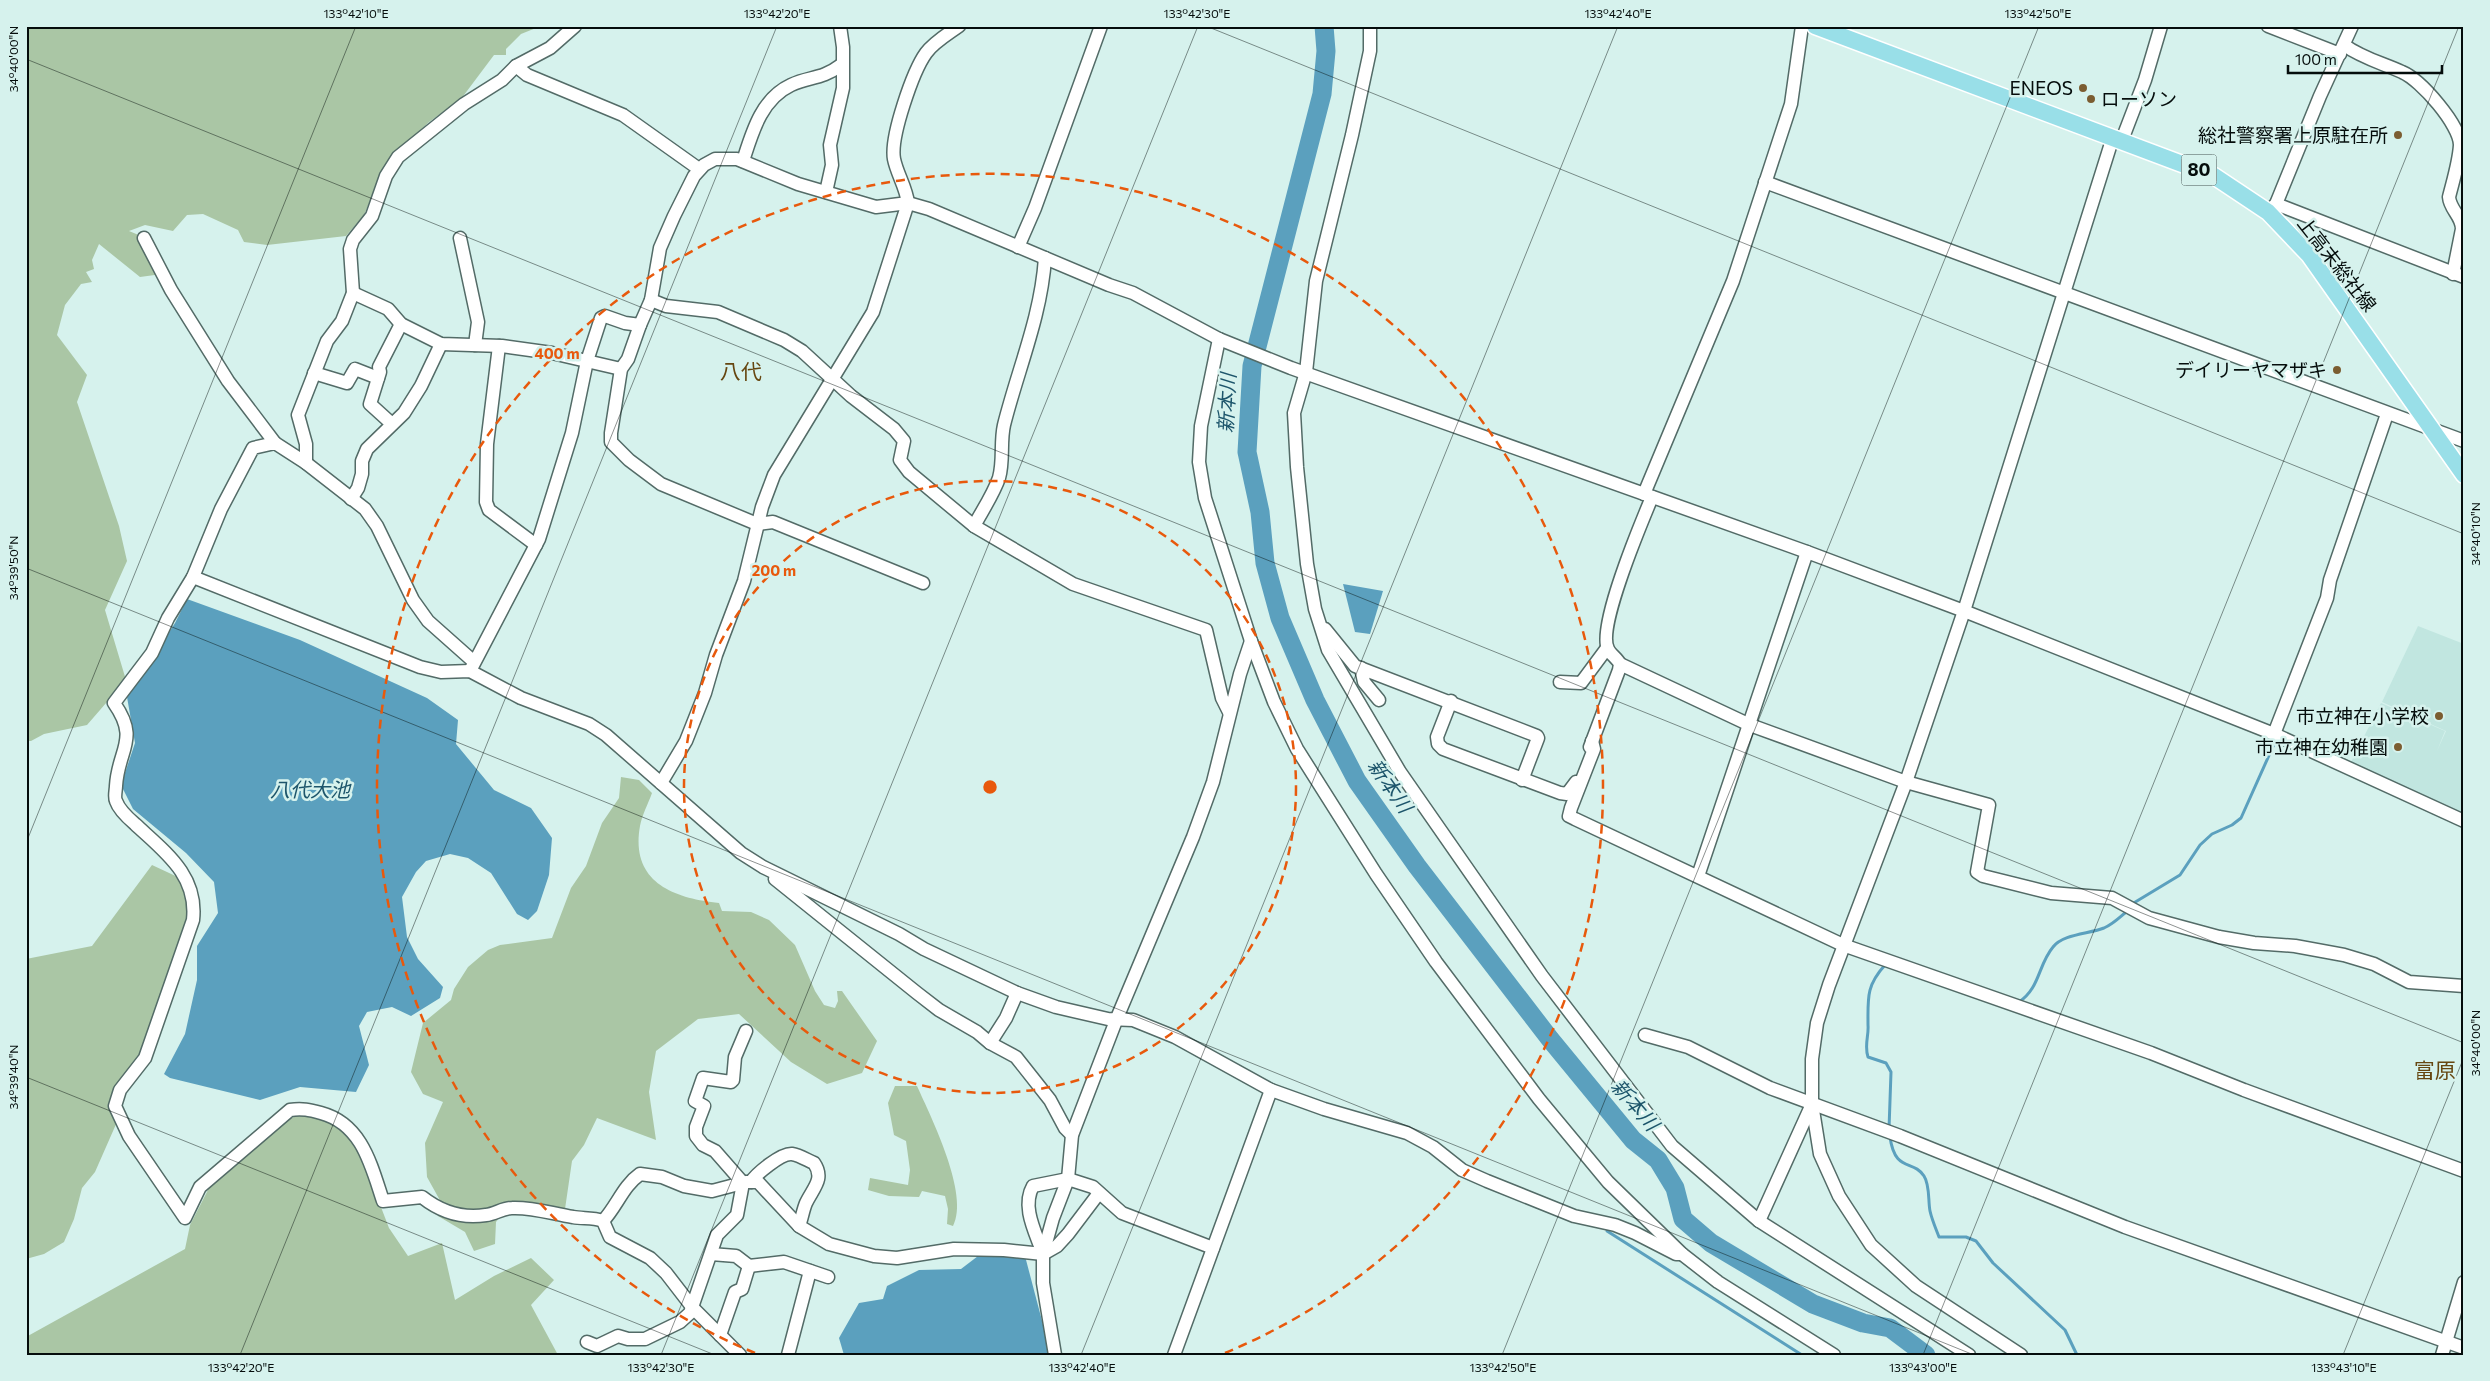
<svg xmlns="http://www.w3.org/2000/svg" width="2490" height="1381" font-family="Commissioner,'Noto Sans JP',sans-serif">
  <style>
    .built { fill: #c1e6e0 }
    .green { fill: #aac6a5 }
    .water { fill: #5ba0be }
    .lines { fill: none; stroke-linecap: round; stroke-linejoin: round }
    .stream { stroke: #5ba0be; stroke-width: 3 }
    .river { stroke: #5ba0be; stroke-width: 19 }
    .minor-casing { stroke: #536b67; stroke-width: 15 }
    .major-casing { stroke: #fff; stroke-width: 19 }
    .minor { stroke: #fff; stroke-width: 12 }
    .major { stroke: #99dfe8; stroke-width: 16 }
    .ticks { fill: none; stroke: #050d0c; stroke-width: 1; stroke-opacity: 0.45 }
    .ring { fill: none; stroke: #e8590c; stroke-width: 2.5; stroke-dasharray: 9 6 }
    .poi-dot { fill: #7b5d31; stroke: #d6f2ed; stroke-width: 2 }
    .labels { text-anchor: middle; stroke-width: 5; stroke-linejoin: round; paint-order: stroke }
    .shield { fill: #d6f2ed; stroke: #445250; stroke-width: 1 }
    .shield-label { font-size: 18px; font-weight: bold; fill: #050d0c }
    .poi-label { font-size: 19px; fill: #050d0c; stroke: #d6f2ed; text-anchor: end }
    .street-label { font-size: 19px; fill: #050d0c; stroke: #d6f2ed }
    .water-label { font-size: 20px; font-style: italic; fill: #1d556b; stroke: #d6f2ed }
    .quarter-label { font-size: 21px; fill: #664610; stroke: #d6f2ed }
    .centre { fill: #e8590c; stroke: #d6f2ed; stroke-width: 2.5 }
    .ring-label { font-size: 15px; text-anchor: middle; font-weight: bold; fill: #e8590c; stroke: #d6f2ed; stroke-width: 5; stroke-linejoin: round; paint-order: stroke }
    .neatline { fill: none; stroke: #050d0c; stroke-width: 2 }
    .ticks-label { font-size: 12px; text-anchor: middle; fill: #050d0c }
  </style>
  <rect width="100%" height="100%" fill="#d6f2ed"/>
  <polygon class="built" points="2418,626 2464,644 2464,814 2351,762 2381,703 2445,731 2437,751 2446,731 2382,702"/>
  <g class="green">
    <polygon points="26,26 541,26 521,34 506,49 506,55 494,55 461,99 429,122 386,163 364,215 346,236 267,245 244,242 238,230 203,214 187,215 173,231 145,225 129,231 141,236 162,274 140,277 99,244 92,260 94,269 86,272 92,282 81,284 65,305 57,335 87,375 77,402 119,526 127,561 105,610 126,680 87,725 44,734 31,741 26,741"/>
    <path d="M621,777l18,3 13,13c-4,11 -10,22 -12,33 -10,56 33,72 79,77l3,8 29,1 18,8 26,25 20,46 9,14 11,3 3,-7 -1,-10h5l35,50 -15,32 -35,11 -36,-22 -52,-48 -41,5 -42,32 -7,41 7,48 -59,-22 -13,27 -12,16 -7,48 -55,-5 -14,18 -1,22 -21,7 -9,-19 -27,-16 4,-12 -15,-27 -2,-34 18,-41 -20,-8 -12,-22 12,-49 28,-23 3,-11 14,-22 20,-17 12,-5 52,-7 19,-50 15,-22 16,-43 17,-25z"/>
    <polygon points="152,865 182,879 192,901 188,918 143,1049 119,1082 117,1122 95,1172 82,1188 74,1219 64,1242 44,1254 26,1259 26,959 92,946"/>
    <path d="M895,1086h22c14,31 53,109 36,140l-6,-2 1,-15 -3,-13 -23,-5 -3,6 -30,-1 -21,-6 2,-12 38,7 2,-15 -4,-29 -12,-6 -6,-32z"/>
    <polygon points="301,1114 327,1119 356,1142 389,1228 408,1256 442,1243 455,1300 494,1276 531,1258 554,1280 531,1305 558,1355 26,1355 26,1337 185,1249 190,1225 210,1186 289,1119"/>
  </g>
  <g class="water">
    <polygon points="1343,584 1383,591 1370,634 1355,632"/>
    <polygon points="187,599 300,640 427,698 458,720 456,744 494,790 531,808 552,838 549,875 537,911 528,920 517,914 491,873 468,858 450,854 426,861 416,872 402,897 407,937 418,959 443,987 440,998 411,1016 392,1007 367,1012 359,1026 369,1065 356,1092 300,1087 260,1100 170,1078 164,1074 185,1034 197,980 197,946 218,913 214,882 186,853 133,809 121,785 135,743 127,697 175,623"/>
    <polygon points="982,1253 1025,1256 1051,1355 844,1355 839,1338 859,1303 883,1299 887,1286 919,1270 961,1269"/>
  </g>
  <g class="lines">
    <g class="stream">
      <polyline points="2132,904 2180,875 2200,845 2212,834 2232,825 2241,818 2275,742"/>
      <path d="M1885,965c-19,21 -17,33 -17,60 1,11 -4,20 0,32l18,6 5,9 -2,57"/>
      <path d="M2019,1002c21,-14 19,-37 34,-55 10,-13 36,-13 51,-19 9,-4 15,-10 22,-16"/>
      <path d="M1890,1137c5,36 23,22 34,39 6,9 4,25 6,35 2,9 6,18 9,26h27l10,4 17,22 72,67 12,25"/>
      <polyline points="1607,1231 1802,1355"/>
    </g>
    <polyline class="river" points="1324,26 1326,51 1322,94 1252,366 1247,452 1260,512 1265,563 1280,618 1315,700 1357,781 1417,866 1550,1039 1633,1140 1658,1160 1675,1188 1683,1219 1711,1243 1813,1304 1863,1323 1890,1328 1926,1355"/>
    <defs>
      <g id="minor">
        <polyline points="1370,26 1370,51 1352,135 1316,281 1306,372 1294,413 1297,467 1307,564 1315,609 1328,650 1400,772 1542,976 1672,1146 1759,1221 1969,1355"/>
        <polyline points="2268,26 2340,54"/>
        <path d="M2344,45c18,13 38,18 58,27 19,8 58,53 58,73 -1,17 -7,36 -11,52 1,13 13,19 13,32l-9,45"/>
        <polyline points="516,66 527,75 623,115 699,169"/>
        <polyline points="2122,140 2145,80 2161,26"/>
        <path d="M743,161c9,-28 18,-62 48,-76 19,-9 30,-5 50,-20"/>
        <polyline points="1765,182 2464,441"/>
        <polyline points="826,192 832,165 830,145 843,88 843,47 840,26"/>
        <polyline points="2276,204 2320,96 2352,26"/>
        <polyline points="2268,212 2276,204 2464,277"/>
        <polyline points="144,238 171,290 228,381 275,443"/>
        <polyline points="460,238 478,322 475,345"/>
        <polyline points="1018,247 1035,208 1101,26"/>
        <polyline points="353,293 388,309 401,324 441,344 502,346 552,353 621,369"/>
        <polyline points="651,300 666,306 718,312 784,340 802,351 851,396 894,429 904,441 900,460 909,472 974,526 1073,584 1206,630 1222,698 1229,712"/>
        <polyline points="640,325 628,359 621,369 611,433 611,442 629,460 661,484 757,524 773,522 923,583"/>
        <polyline points="1219,339 1201,426 1199,462 1205,498 1251,641 1274,702 1297,749 1376,874 1436,962 1539,1099 1608,1182 1682,1254 1718,1282 1834,1355"/>
        <polyline points="499,346 487,444 486,502 489,510 536,545"/>
        <polyline points="314,373 347,383 355,369 378,378"/>
        <polyline points="392,424 370,404 380,372 379,367 401,324"/>
        <polyline points="306,463 306,444 298,415 327,341 342,321 353,293 350,249 353,240 372,216 386,176 398,157 464,104 502,80 516,66 550,48 575,26"/>
        <polyline points="1644,494 1733,281 1791,104 1802,26"/>
        <polyline points="351,499 358,488 362,474 362,461 367,449 404,413 421,386 441,344"/>
        <path d="M974,526c8,-15 19,-31 25,-48 5,-17 1,-36 5,-53 14,-56 37,-108 41,-167"/>
        <polyline points="193,577 420,667 441,672 470,671 521,698 589,724 606,735 741,853 763,867 899,934 924,949 1017,993 1056,1007 1108,1019 1133,1020 1175,1037 1271,1090 1324,1109 1407,1133 1433,1147 1462,1170 1487,1181 1574,1216 1615,1225 1635,1233 1676,1254 1682,1254"/>
        <polyline points="1325,629 1355,666 1537,736 1538,738 1522,780"/>
        <path d="M473,661l-45,-40 -15,-21 -36,-74 -12,-17 -59,-46 -31,-20 -22,5 -32,61 -28,68 -25,41 -16,35 -38,50c26,37 4,46 2,83 0,4 -2,11 0,15 3,9 12,17 19,23 30,28 63,51 58,96l-48,138 -25,32 -5,16 14,30 56,82 15,-31 90,-77c12,-2 20,0 31,3 41,11 50,52 62,88l39,-4c19,15 39,22 64,18 9,-1 17,-7 26,-7 21,-1 41,6 61,9 10,2 19,0 30,4l7,16 40,21 16,15 27,35 47,47"/>
        <polyline points="1620,664 1750,725 1906,782 1989,805 1977,872 1983,876 2051,893 2112,898 2149,918 2219,937 2254,943 2295,946 2344,955 2374,964 2409,982 2464,986"/>
        <polyline points="1361,668 1364,682 1379,700"/>
        <polyline points="470,671 539,539 572,433 587,361 601,318 605,316 625,323 640,325 651,300 660,248 674,216 694,176 704,165 715,159 737,159 798,184 876,207 908,203 929,209 1109,285 1133,293 1219,339 1291,368 1807,552 1964,611 2274,734 2464,821"/>
        <polyline points="1560,682 1581,683 1607,648"/>
        <polyline points="1451,701 1437,737 1438,744 1443,749 1560,793 1567,794 1576,782"/>
        <polyline points="2274,734 2327,598 2330,580 2387,414"/>
        <polyline points="1592,741 1594,749 1571,808 1569,816 1575,819 1843,945 2151,1053 2244,1090 2464,1171"/>
        <path d="M1590,747l29,-77 1,-6c-3,-6 -10,-10 -12,-15 -11,-22 34,-128 44,-152"/>
        <path d="M661,783l25,-42 19,-48 11,-38 28,-74 18,-74 12,-32 99,-163 35,-109c-2,-16 -11,-29 -14,-44 -4,-22 19,-88 32,-106 8,-11 22,-19 33,-27"/>
        <polyline points="1698,876 1807,552"/>
        <polyline points="775,879 917,993 939,1010 977,1032 990,1043 1016,1057 1050,1100 1065,1128 1072,1135"/>
        <polyline points="1645,1035 1688,1047 1770,1088 1900,1136 2125,1227 2464,1348"/>
        <polyline points="990,1043 1006,1018 1017,993"/>
        <path d="M751,1182c5,-8 30,-29 41,-28 7,1 15,6 22,9 11,16 -1,25 -8,40 -3,7 -4,15 -7,23"/>
        <path d="M603,1221c14,-15 20,-35 37,-47l22,3 22,9 28,5 34,-9h12l41,44 30,18 45,12 23,2 57,-9 50,1 39,4 14,-8 11,-12 31,-41"/>
        <polyline points="1759,1221 1812,1104"/>
        <polyline points="711,1254 736,1256 749,1266 742,1289 735,1292 720,1335"/>
        <path d="M1043,1254c-7,-21 -22,-47 -10,-68l35,-7 25,8 29,26 91,35"/>
        <polyline points="749,1266 784,1262 828,1277"/>
        <polyline points="587,1342 597,1346 618,1336 628,1339 645,1339 680,1322 690,1313 717,1235 737,1215 743,1183 715,1151 703,1145 696,1136 696,1127 704,1106 695,1101 703,1078 731,1082 733,1080 735,1057 746,1031"/>
        <polyline points="788,1355 810,1271"/>
        <polyline points="1055,1355 1043,1283 1043,1254 1053,1218 1068,1179 1072,1135 1117,1018 1193,837 1213,782 1240,674 1251,641"/>
        <polyline points="1174,1355 1271,1090"/>
        <polyline points="2021,1355 1916,1286 1871,1245 1839,1196 1820,1154 1812,1104 1812,1059 1817,1023 1829,985 1906,782 1964,611 2113,137"/>
        <polyline points="2442,1355 2464,1282"/>
      </g>
      <polyline id="major" points="1815,26 2214,176 2268,212 2309,255 2464,475"/>
    </defs>
    <use href="#minor" class="minor-casing"/>
    <use href="#major" class="major-casing"/>
    <use href="#minor" class="minor"/>
    <use href="#major" class="major"/>
  </g>
  <path class="ticks" d="M1206,26l1258,508M26,59l2438,984M26,568l1948,787M26,843l330,-817M26,1077l689,278M240,1355l537,-1329M661,1355l537,-1329M1081,1355l537,-1329M1502,1355l537,-1329M1923,1355l536,-1329M2343,1355l121,-298"/>
  <g class="ring">
    <circle cx="990" cy="787" r="306"/>
    <path d="M755 1353A613 613 0 1 1 1225 1353"/>
  </g>
  <g class="poi-dot">
    <circle cx="2083" cy="88" r="5"/>
    <circle cx="2091" cy="99" r="5"/>
    <circle cx="2398" cy="135" r="5"/>
    <circle cx="2337" cy="370" r="5"/>
    <circle cx="2439" cy="716" r="5"/>
    <circle cx="2398" cy="747" r="5"/>
  </g>
  <g class="labels">
    <rect class="shield" x="2181.5" y="154.5" width="35" height="31" rx="4"/>
    <g class="shield-label">
      <text x="2199" y="176">80</text>
    </g>
    <g class="poi-label">
      <text x="2073" y="95">ENEOS</text>
      <text x="2101" y="106" text-anchor="start">ローソン</text>
      <text x="2388" y="142">総社警察署上原駐在所</text>
      <text x="2327" y="377">デイリーヤマザキ</text>
      <text x="2429" y="723">市立神在小学校</text>
      <text x="2388" y="754">市立神在幼稚園</text>
    </g>
    <g class="street-label">
      <text transform="translate(2337 264) rotate(52)" y="7">上高末総社線</text>
    </g>
    <g class="water-label">
      <text transform="translate(1227 403) rotate(-87)" y="7">新本川</text>
      <text transform="translate(1390 786) rotate(55)" y="7">新本川</text>
      <text x="310" y="797">八代大池</text>
      <text transform="translate(1635 1105) rotate(49)" y="7">新本川</text>
    </g>
    <g class="quarter-label">
      <text x="741" y="379">八代</text>
      <text x="2435" y="1078">富原</text>
    </g>
  </g>
  <circle cx="990" cy="787" r="8" class="centre"/>
  <g class="ring-label">
    <text x="557" y="359">400 m</text>
    <text x="774" y="576">200 m</text>
  </g>
  <rect width="2490" height="1381" fill="none" stroke="#d6f2ed" stroke-width="55"/>
  <path d="M2288 65v8h154v-8" fill="none" stroke="#050d0c" stroke-width="2.5"/>
  <text x="2295" y="65" font-size="15" fill="#050d0c" stroke="#d6f2ed" stroke-width="4" paint-order="stroke">100 m</text>
  <rect x="28" y="28" width="2434" height="1326" class="neatline"/>
  <g class="ticks-label">
    <text x="356" y="18">133°42'10"E</text>
    <text x="777" y="18">133°42'20"E</text>
    <text x="1197" y="18">133°42'30"E</text>
    <text x="1618" y="18">133°42'40"E</text>
    <text x="2038" y="18">133°42'50"E</text>
    <text transform="translate(14 59) rotate(-90)" y="4">34°40'00"N</text>
    <text transform="translate(2476 534) rotate(-90)" y="4">34°40'10"N</text>
    <text transform="translate(14 568) rotate(-90)" y="4">34°39'50"N</text>
    <text transform="translate(2476 1043) rotate(-90)" y="4">34°40'00"N</text>
    <text transform="translate(14 1077) rotate(-90)" y="4">34°39'40"N</text>
    <text x="241" y="1372">133°42'20"E</text>
    <text x="661" y="1372">133°42'30"E</text>
    <text x="1082" y="1372">133°42'40"E</text>
    <text x="1503" y="1372">133°42'50"E</text>
    <text x="1923" y="1372">133°43'00"E</text>
    <text x="2344" y="1372">133°43'10"E</text>
  </g>
</svg>
